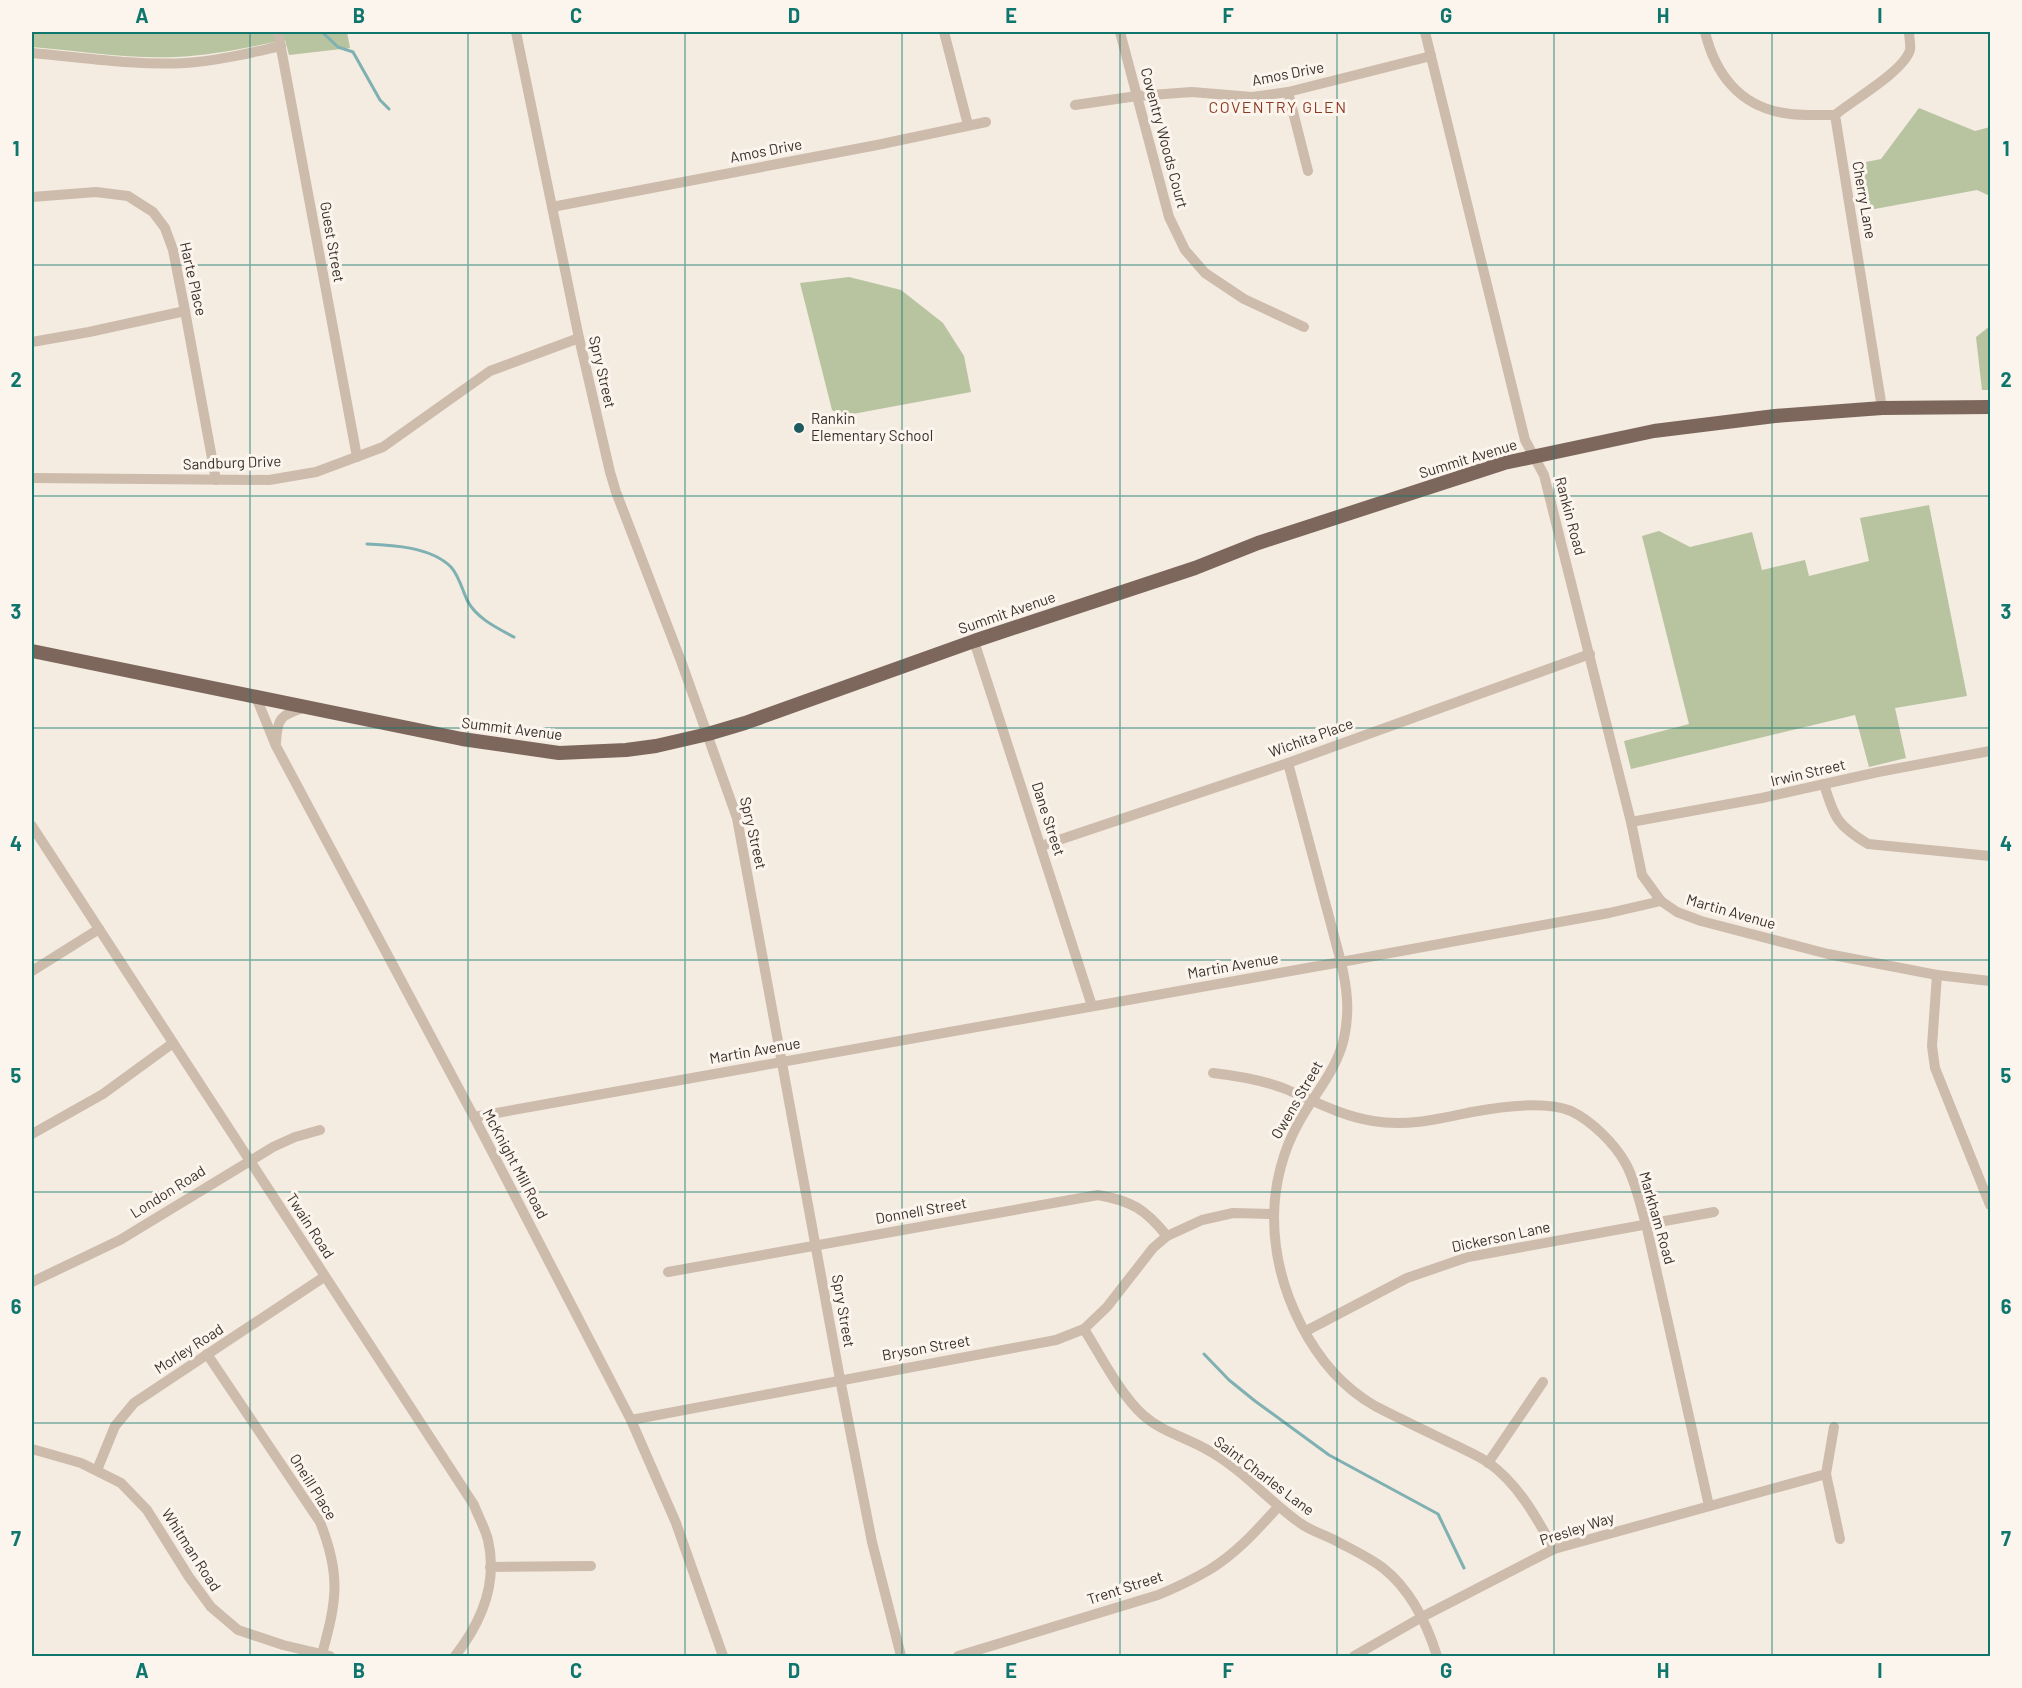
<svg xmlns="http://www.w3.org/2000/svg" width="2022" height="1688" font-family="Barlow,sans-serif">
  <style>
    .green { fill: #b8c4a0 }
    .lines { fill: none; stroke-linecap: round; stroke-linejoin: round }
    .stream { stroke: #7fb0b2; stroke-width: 3 }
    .minor { stroke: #cdbbac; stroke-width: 10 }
    .major { stroke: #7d675c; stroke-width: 14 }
    .grid { fill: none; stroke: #0f766e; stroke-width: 1.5; stroke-opacity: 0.55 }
    .poi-dot { fill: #1f5a5e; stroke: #fbf5ee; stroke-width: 2 }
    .labels { text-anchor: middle; stroke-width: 6; stroke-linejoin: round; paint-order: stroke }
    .street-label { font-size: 15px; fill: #3b302b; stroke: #fbf5ee }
    .poi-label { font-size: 15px; fill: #3b302b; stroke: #fbf5ee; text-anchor: start }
    .neighbourhood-label { font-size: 16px; letter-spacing: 1.5px; fill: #8c3b22; stroke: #fbf5ee }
    .neatline { fill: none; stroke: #0f766e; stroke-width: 2 }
    .grid-label { font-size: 20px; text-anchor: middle; font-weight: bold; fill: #0f766e }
  </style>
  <rect width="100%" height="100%" fill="#f4ebe1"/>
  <g class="green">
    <path d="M32,32h315l3,16 -61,7 -4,-15c-36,7 -73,16 -110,17 -47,2 -96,-6 -143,-10z"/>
    <polygon points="1919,108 1975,131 1990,127 1990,196 1977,190 1864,211 1856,164 1881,159"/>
    <polygon points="849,277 901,290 943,323 964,356 971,392 842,416 832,410 800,283"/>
    <polygon points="1990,326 1990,390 1982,390 1976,337"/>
    <polygon points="1929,505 1967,696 1895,708 1906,758 1869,767 1855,715 1631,769 1624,741 1689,724 1642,536 1659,531 1690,547 1752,532 1762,570 1805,560 1809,576 1869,561 1860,518"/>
  </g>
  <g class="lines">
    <g class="stream">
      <polyline points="322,32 338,47 353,52 380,100 389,109"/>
      <path d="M367,544c26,1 64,3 84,23 8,9 11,22 16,33 9,18 30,28 47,37"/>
      <polyline points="1204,1354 1229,1380 1255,1401 1329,1455 1438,1514 1464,1568"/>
    </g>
    <g class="minor">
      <polyline points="278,32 357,457"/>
      <polyline points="516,32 579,338 610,472 616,492 681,661 737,818 840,1379 872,1542 901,1656"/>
      <polyline points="944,32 968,125"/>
      <polyline points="1120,32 1169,217 1185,250 1205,273 1244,299 1304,327"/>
      <polyline points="1425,32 1525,440 1544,475 1631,822 1642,875 1661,901 1677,912 1701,921 1828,954 1937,975 1990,981"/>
      <path d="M1705,32c10,41 34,74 79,81 16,3 34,2 51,2"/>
      <path d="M32,53c48,4 104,13 153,10 32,-2 64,-10 96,-17"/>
      <polyline points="1288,92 1308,171"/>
      <polyline points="1075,105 1137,96 1192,92 1252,97 1288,92 1431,56"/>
      <polyline points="32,197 96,192 128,196 153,212 165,228 173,250 185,311 216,480"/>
      <polyline points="552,207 877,145 986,122"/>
      <polyline points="32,342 89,332 185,311"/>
      <path d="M1882,408l-47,-293c18,-15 69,-44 75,-65 1,-5 -1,-13 -1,-18"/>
      <polyline points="32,478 269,480 316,472 383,447 490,371 579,338"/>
      <polyline points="974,641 1092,1006"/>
      <polyline points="256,697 276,746 474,1117 631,1420 676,1523 723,1656"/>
      <path d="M276,743c1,-27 6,-28 30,-36"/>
      <path d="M1288,763l53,199c6,26 9,49 3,76 -7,32 -30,56 -45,84 -16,28 -25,63 -25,95 0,71 38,153 101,189 27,14 55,27 82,40 10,5 22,10 32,17 30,22 47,54 65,86"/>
      <path d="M1824,784c10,34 14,42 44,60l122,12"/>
      <polyline points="1631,822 1762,798 1878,772 1990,751"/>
      <path d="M32,826l442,679c4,11 11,23 14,35 10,43 -7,83 -33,116"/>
      <polyline points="1041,846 1288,763 1590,654"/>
      <polyline points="32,971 99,929"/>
      <polyline points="1937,975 1932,1046 1935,1068 1990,1205"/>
      <path d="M1213,1073c26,3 51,7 75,17 28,12 54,26 85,31 33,6 66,-2 99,-9 27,-5 72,-12 99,-1 21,10 44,33 55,53 10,19 14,40 20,60l63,282"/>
      <polyline points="474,1117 1341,962 1609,913 1661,901"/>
      <polyline points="32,1134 103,1094 173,1043"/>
      <path d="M668,1272l430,-77c34,6 47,14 69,41"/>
      <polyline points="32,1282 120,1240 273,1147 295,1137 320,1130"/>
      <path d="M1084,1329c17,27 36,65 59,86 20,18 46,23 68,37 33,19 58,49 89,71 12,9 27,12 40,20 15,8 30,15 43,25 28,22 44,56 54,88"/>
      <polyline points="1306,1331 1407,1278 1468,1257 1714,1212"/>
      <path d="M207,1354l113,168c21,53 17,78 2,132"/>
      <polyline points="631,1420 1056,1340 1084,1329 1107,1307 1153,1248 1167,1236 1202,1220 1233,1213 1274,1214"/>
      <polyline points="1834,1427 1826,1474 1840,1539"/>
      <polyline points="32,1449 81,1463 121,1483 147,1510 189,1577 211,1607 238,1630 283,1645 330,1656"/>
      <polyline points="1488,1463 1543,1382"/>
      <polyline points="97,1470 115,1426 134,1403 324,1277"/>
      <polyline points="490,1567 591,1566"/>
      <path d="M958,1656l200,-61c17,-7 34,-15 51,-25 27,-16 48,-40 69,-63"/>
      <polyline points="1354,1656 1422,1617 1554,1549 1826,1474"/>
    </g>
    <polyline class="major" points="32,651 462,739 559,753 626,750 656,746 708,734 745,723 974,641 1195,568 1258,543 1504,463 1654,431 1775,416 1882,408 1990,407"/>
  </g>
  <path class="grid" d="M250,32v1624M468,32v1624M685,32v1624M902,32v1624M1120,32v1624M1337,32v1624M1554,32v1624M1772,32v1624M32,265h1958M32,496h1958M32,728h1958M32,960h1958M32,1192h1958M32,1423h1958"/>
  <circle class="poi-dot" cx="799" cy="428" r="6"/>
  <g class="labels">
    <g class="street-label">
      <text transform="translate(1288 74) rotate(-11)" y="5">Amos Drive</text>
      <text transform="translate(1164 138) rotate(75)" y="5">Coventry Woods Court</text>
      <text transform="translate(766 151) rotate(-11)" y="5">Amos Drive</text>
      <text transform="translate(1864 200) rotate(80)" y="5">Cherry Lane</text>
      <text transform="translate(332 242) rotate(80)" y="5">Guest Street</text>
      <text transform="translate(193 279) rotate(77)" y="5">Harte Place</text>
      <text transform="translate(602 372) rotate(77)" y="5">Spry Street</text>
      <text transform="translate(1468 459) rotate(-17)" y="5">Summit Avenue</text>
      <text transform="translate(232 463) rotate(-2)" y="5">Sandburg Drive</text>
      <text transform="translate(1570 516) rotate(75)" y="5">Rankin Road</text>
      <text transform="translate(1007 613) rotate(-19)" y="5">Summit Avenue</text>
      <text transform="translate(512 729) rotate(7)" y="5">Summit Avenue</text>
      <text transform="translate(1311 738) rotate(-20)" y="5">Wichita Place</text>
      <text transform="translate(1808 773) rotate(-13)" y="5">Irwin Street</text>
      <text transform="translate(1048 819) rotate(72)" y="5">Dane Street</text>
      <text transform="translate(753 833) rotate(77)" y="5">Spry Street</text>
      <text transform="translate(1731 912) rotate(16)" y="5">Martin Avenue</text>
      <text transform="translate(1233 966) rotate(-10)" y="5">Martin Avenue</text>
      <text transform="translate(755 1051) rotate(-10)" y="5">Martin Avenue</text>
      <text transform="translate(1297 1100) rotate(-60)" y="5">Owens Street</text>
      <text transform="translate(515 1164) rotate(62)" y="5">McKnight Mill Road</text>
      <text transform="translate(168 1192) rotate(-32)" y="5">London Road</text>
      <text transform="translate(921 1211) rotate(-10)" y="5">Donnell Street</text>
      <text transform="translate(1657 1218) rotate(74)" y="5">Markham Road</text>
      <text transform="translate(310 1226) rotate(57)" y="5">Twain Road</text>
      <text transform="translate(1501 1237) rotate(-12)" y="5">Dickerson Lane</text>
      <text transform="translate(843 1311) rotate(80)" y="5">Spry Street</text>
      <text transform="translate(926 1348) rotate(-10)" y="5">Bryson Street</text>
      <text transform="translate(189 1349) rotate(-33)" y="5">Morley Road</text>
      <text transform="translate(1264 1476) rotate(37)" y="5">Saint Charles Lane</text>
      <text transform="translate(313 1487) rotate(58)" y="5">Oneill Place</text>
      <text transform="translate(1577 1529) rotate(-18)" y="5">Presley Way</text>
      <text transform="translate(191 1550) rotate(57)" y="5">Whitman Road</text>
      <text transform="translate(1125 1588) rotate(-18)" y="5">Trent Street</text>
    </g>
    <g class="poi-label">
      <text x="811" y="424">Rankin<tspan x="811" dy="17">Elementary School</tspan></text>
    </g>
    <g class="neighbourhood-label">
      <text x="1278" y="113">COVENTRY GLEN</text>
    </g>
  </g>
  <rect width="2022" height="1688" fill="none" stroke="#fbf5ee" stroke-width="66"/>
  <rect x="33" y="33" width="1956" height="1622" class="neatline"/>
  <g class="grid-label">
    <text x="142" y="23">A</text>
    <text x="359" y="23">B</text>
    <text x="576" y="23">C</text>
    <text x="794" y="23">D</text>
    <text x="1011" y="23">E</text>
    <text x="1228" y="23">F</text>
    <text x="1446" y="23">G</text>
    <text x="1663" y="23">H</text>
    <text x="1880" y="23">I</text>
    <text x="16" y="156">1</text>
    <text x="2006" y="156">1</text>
    <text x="16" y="387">2</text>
    <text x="2006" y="387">2</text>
    <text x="16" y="619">3</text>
    <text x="2006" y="619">3</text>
    <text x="16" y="851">4</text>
    <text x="2006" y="851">4</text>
    <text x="16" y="1083">5</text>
    <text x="2006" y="1083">5</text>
    <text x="16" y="1314">6</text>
    <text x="2006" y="1314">6</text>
    <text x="16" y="1546">7</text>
    <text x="2006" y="1546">7</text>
    <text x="142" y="1678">A</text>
    <text x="359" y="1678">B</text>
    <text x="576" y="1678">C</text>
    <text x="794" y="1678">D</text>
    <text x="1011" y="1678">E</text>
    <text x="1228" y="1678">F</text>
    <text x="1446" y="1678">G</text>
    <text x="1663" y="1678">H</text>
    <text x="1880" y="1678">I</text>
  </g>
</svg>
